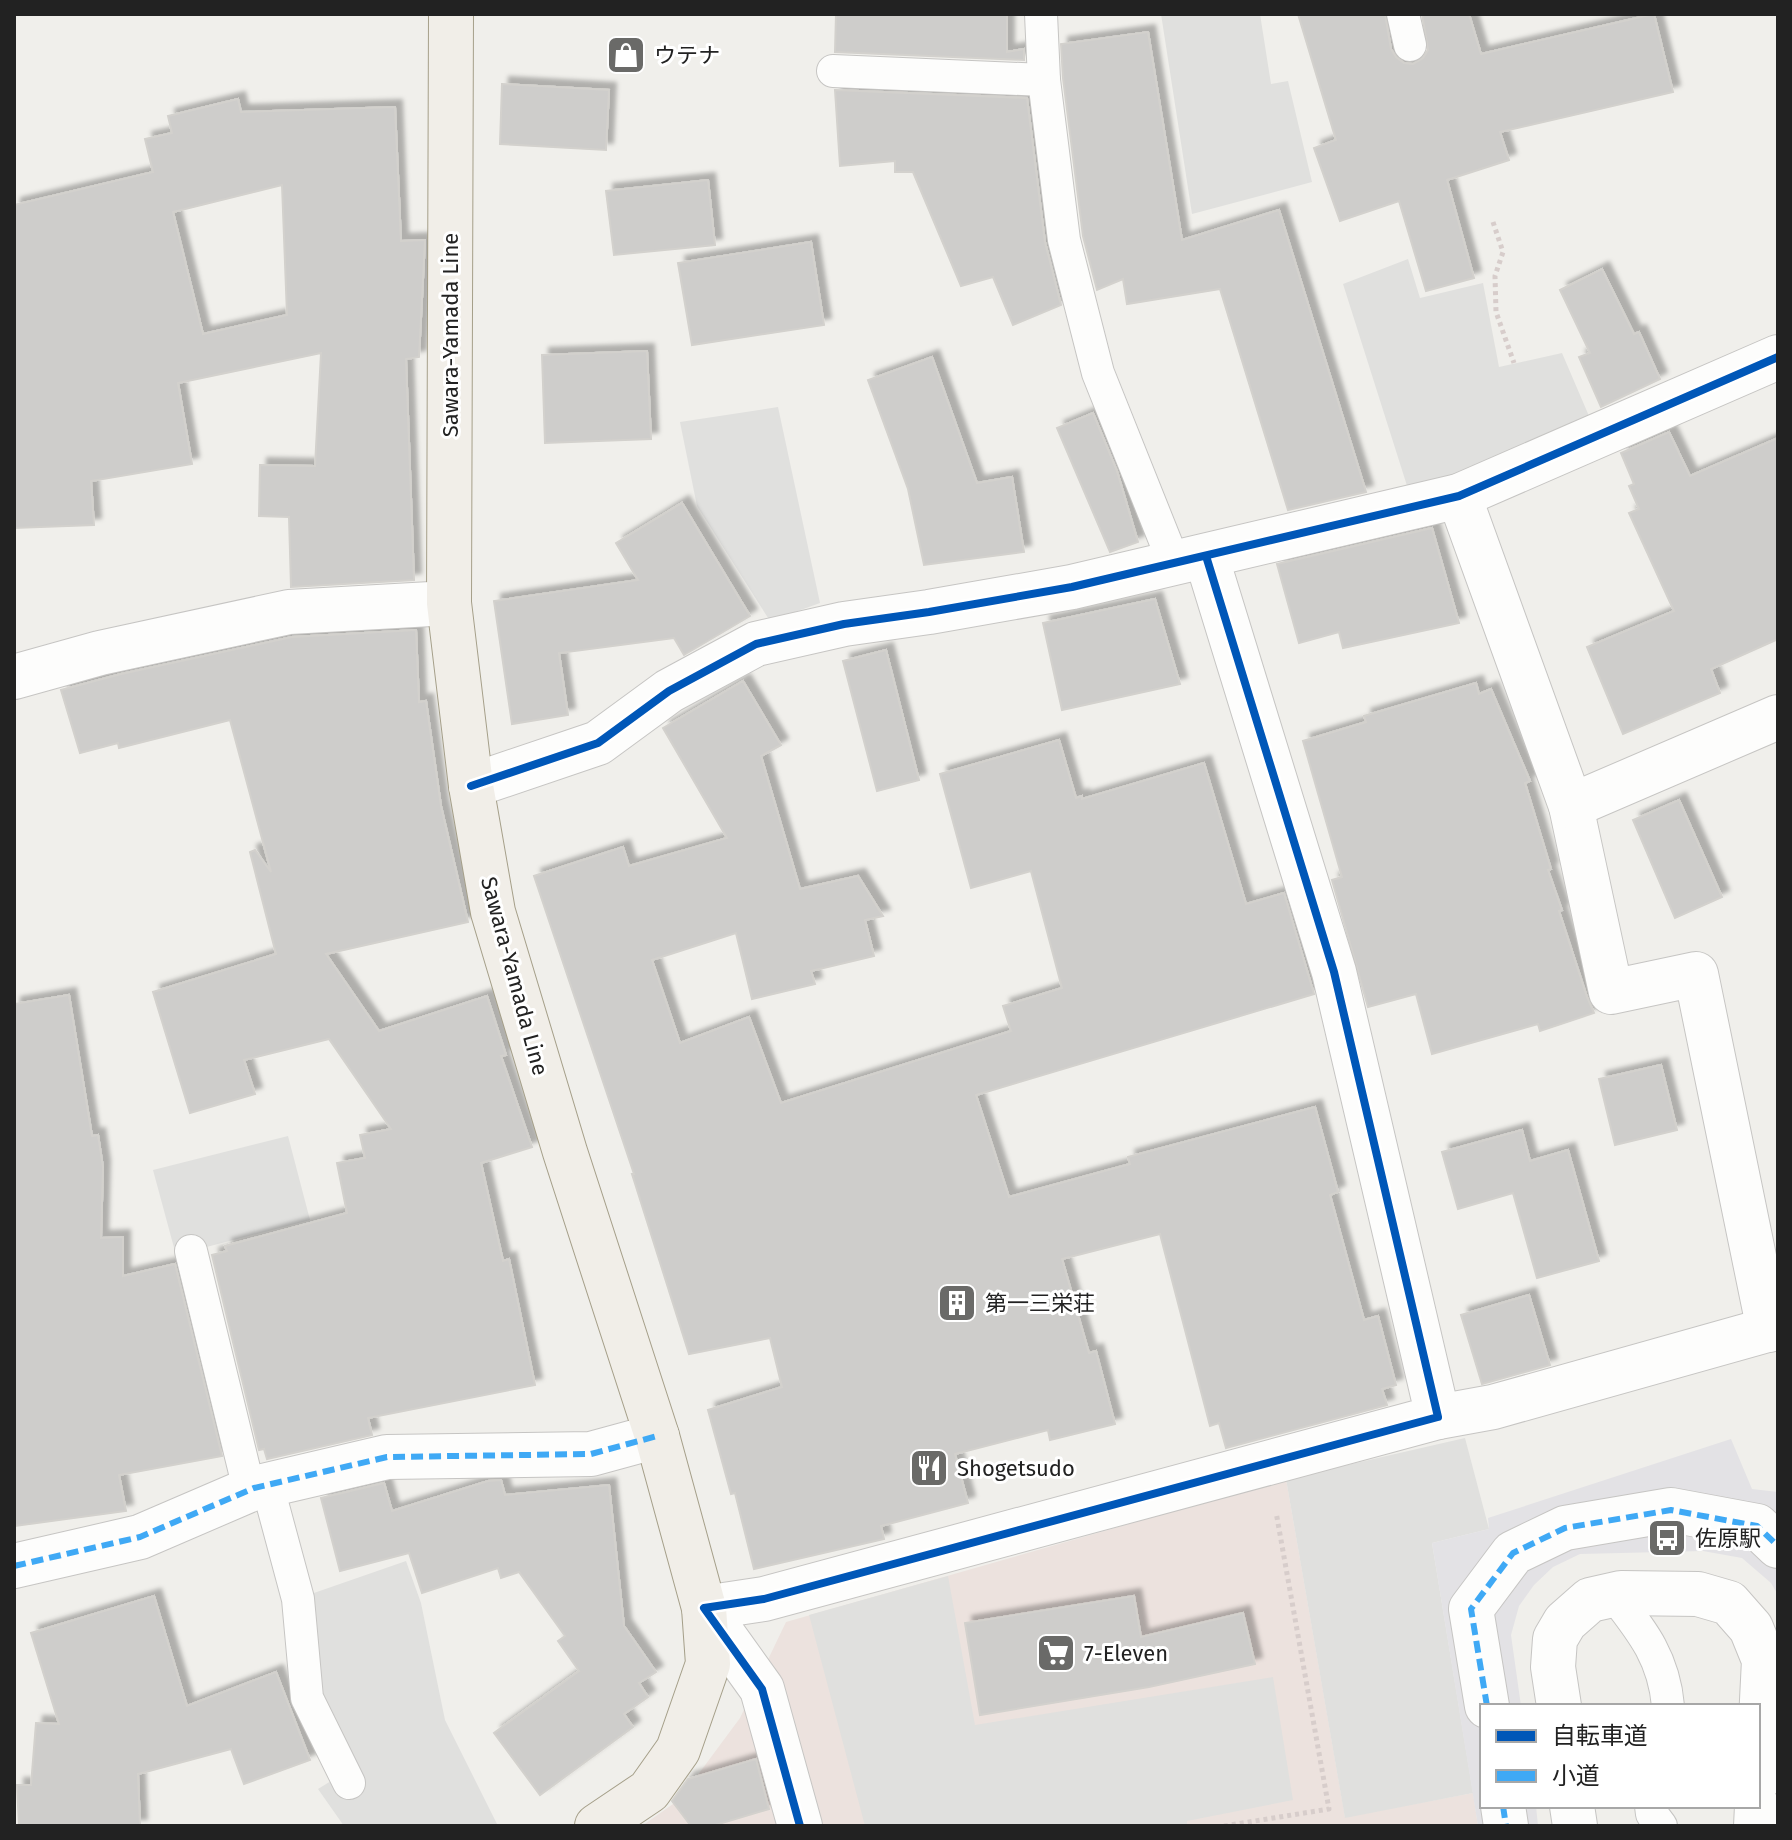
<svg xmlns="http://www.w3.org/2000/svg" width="1792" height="1840" font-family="'Fira Sans','Noto Sans JP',sans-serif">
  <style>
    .commercial { fill: #ece2de }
    .parking { fill: #e0e0de }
    .plaza { fill: #e3e2e5 }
    .building { fill: #cecdcb; stroke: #d3d1cd; stroke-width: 2; fill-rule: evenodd; filter: url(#shadow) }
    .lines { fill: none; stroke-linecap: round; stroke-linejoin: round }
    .service-casing { stroke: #c6c5c3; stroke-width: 34 }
    .pedestrian-casing { stroke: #c6c5c3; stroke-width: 46 }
    .minor-casing { stroke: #c6c5c3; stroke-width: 46 }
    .primary-casing { stroke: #a59f89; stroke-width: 46 }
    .path { stroke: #d7cdcb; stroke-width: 5; stroke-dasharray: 4 4; stroke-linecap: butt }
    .service { stroke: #fdfdfc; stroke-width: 32 }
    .pedestrian { stroke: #fdfdfc; stroke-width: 44 }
    .minor { stroke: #fdfdfc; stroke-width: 44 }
    .primary { stroke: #f1eee8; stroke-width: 44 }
    .quiet { stroke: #3fa9f5; stroke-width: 6; stroke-dasharray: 12 6; stroke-linecap: butt }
    .cycleway-casing { stroke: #fff; stroke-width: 13 }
    .cycleway { stroke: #0057b8; stroke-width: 8 }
    .labels { text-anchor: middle; stroke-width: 6; stroke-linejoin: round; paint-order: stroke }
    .poi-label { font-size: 22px; fill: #222; stroke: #fff; text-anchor: start }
    .street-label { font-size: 22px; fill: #222; stroke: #fff }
  </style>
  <defs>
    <filter id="shadow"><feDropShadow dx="7" dy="-7" stdDeviation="2" flood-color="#0004"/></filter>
  </defs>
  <rect width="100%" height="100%" fill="#f0efeb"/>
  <polygon class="commercial" points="1286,1479 1345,1817 1473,1793 1478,1826 642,1826 680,1799 740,1718 786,1622"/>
  <g class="parking">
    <polygon points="1161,14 1260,14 1271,84 1288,81 1312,182 1192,214"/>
    <polygon points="1408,259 1420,298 1483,283 1499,367 1562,353 1592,423 1409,492 1343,284"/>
    <polygon points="778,407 820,603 770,621 697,506 680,422"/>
    <polygon points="288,1136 310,1220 176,1255 153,1170"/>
    <polygon points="1465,1438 1489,1529 1432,1543 1473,1793 1345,1818 1286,1479"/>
    <polygon points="406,1561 421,1603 445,1720 498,1826 344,1826 318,1789 344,1773 317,1698 311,1594"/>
    <polygon points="948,1576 975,1725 1273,1677 1293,1800 1187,1821 1187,1826 865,1826 809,1615"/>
  </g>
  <polygon class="plaza" points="1731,1439 1752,1489 1778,1492 1778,1595 1771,1583 1742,1558 1703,1551 1580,1554 1553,1567 1534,1585 1519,1606 1511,1635 1521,1706 1482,1706 1482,1806 1536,1806 1538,1826 1478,1826 1432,1543 1489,1529 1488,1518"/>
  <g class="building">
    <polygon points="836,14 1007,14 1007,52 1024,49 1024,60 835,52"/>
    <polygon points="1298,14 1385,14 1391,49 1396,57 1404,63 1413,64 1423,58 1428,50 1422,14 1469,14 1481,54 1654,14 1673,92 1500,132 1509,160 1447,180 1474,278 1426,291 1399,201 1340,221 1314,148 1336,140"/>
    <polygon points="1148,32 1182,240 1279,210 1366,492 1288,510 1220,289 1127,304 1123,279 1097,290 1083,236 1063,78 1061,44"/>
    <polygon points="502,84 609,90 606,150 500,144"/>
    <polygon points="835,90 1027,98 1045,242 1061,305 1013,325 993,277 961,286 913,172 895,172 895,161 840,166"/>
    <path d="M238,99l3,13 154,-5 6,134 24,-1 -6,117 -13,2 8,221 -123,7 -2,-70 -30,-1 1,-51 55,1 6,-113 -143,30 14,81 -101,17 3,44 -80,3v-323l139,-33 -8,-33 27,-6 -4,-17zM282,185l5,130 -84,19 -30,-122z"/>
    <polygon points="708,180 715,245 614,255 606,191"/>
    <polygon points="811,242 824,325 692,345 678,263"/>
    <polygon points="1602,269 1634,334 1639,332 1660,379 1601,407 1579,357 1590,353 1560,290"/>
    <polygon points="647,351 651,439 545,443 542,355"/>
    <polygon points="932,357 977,483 1012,477 1024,552 924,565 908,489 868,380"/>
    <polygon points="1093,413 1117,471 1138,542 1110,552 1057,428"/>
    <polygon points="1669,432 1690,476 1778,438 1778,639 1711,669 1720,693 1623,734 1587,647 1674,611 1629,513 1639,509 1629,486 1634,484 1621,453"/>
    <polygon points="682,503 750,616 684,655 674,638 559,653 568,715 512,724 494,601 638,580 616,543"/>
    <polygon points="1432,528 1459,623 1343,648 1339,632 1299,643 1277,564"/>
    <polygon points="1155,599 1180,684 1062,710 1043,623"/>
    <polygon points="416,630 419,702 426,701 441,806 468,922 326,954 379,1031 487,996 506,1055 501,1056 532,1147 481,1163 503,1261 509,1259 535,1385 368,1418 372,1435 267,1459 264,1449 259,1450 212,1255 227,1251 225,1246 347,1213 337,1163 365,1158 360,1135 391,1129 329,1039 244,1060 255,1094 190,1113 153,992 276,954 250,852 255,850 271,872 230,720 119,748 118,743 80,753 61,690 121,674 292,637"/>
    <polygon points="886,650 919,780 877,791 843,661"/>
    <polygon points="743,681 781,745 761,756 800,889 858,876 883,916 865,920 874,956 811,971 815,984 752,999 736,933 652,960 680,1043 749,1017 781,1103 1011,1031 1003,1006 1062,988 1031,871 971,888 940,774 1059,740 1076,798 1082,796 1082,799 1204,763 1246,904 1284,893 1314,994 976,1095 1009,1197 1130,1164 1128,1157 1315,1107 1338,1192 1330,1195 1364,1320 1378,1316 1396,1385 1382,1389 1387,1405 1226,1448 1219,1423 1210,1426 1160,1234 1062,1259 1089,1353 1096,1351 1115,1424 1050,1440 1048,1430 955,1454 968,1503 881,1526 884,1539 754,1569 735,1493 731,1494 708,1410 782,1387 770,1338 689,1354 632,1174 634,1174 534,876 623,847 629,866 727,838 663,728"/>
    <polygon points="1476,683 1479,694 1491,689 1530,781 1525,783 1551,869 1548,870 1562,910 1559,911 1587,997 1594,1013 1540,1031 1538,1024 1432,1054 1416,994 1368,1007 1332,880 1342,877 1303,741 1366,722 1364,716"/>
    <polygon points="1679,800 1722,897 1675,918 1633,820"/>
    <polygon points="69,995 92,1136 98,1135 103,1167 101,1238 123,1237 123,1276 175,1264 222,1456 119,1475 126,1511 14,1526 14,1004"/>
    <polygon points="1661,1065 1677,1130 1615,1145 1599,1079"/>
    <polygon points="1522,1130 1530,1161 1568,1150 1599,1261 1537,1278 1513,1193 1458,1209 1442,1152"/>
    <polygon points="1529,1295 1550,1365 1482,1384 1461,1315"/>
    <polygon points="501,1480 505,1495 609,1485 624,1626 656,1672 639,1683 648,1697 624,1714 633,1727 540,1795 494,1733 579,1671 558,1641 565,1636 519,1572 501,1578 498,1568 422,1593 409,1553 340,1571 321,1498 384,1483 392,1511 488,1481"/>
    <polygon points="154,1596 187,1706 276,1672 310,1760 244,1784 231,1749 138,1774 140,1826 19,1826 17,1785 31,1785 36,1723 59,1724 31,1633"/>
    <polygon points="1134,1596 1141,1637 1243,1613 1255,1664 1149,1687 980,1715 965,1623"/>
    <polygon points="756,1759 769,1809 712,1826 691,1826 672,1801 688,1779"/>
  </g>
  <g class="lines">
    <defs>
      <g id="service">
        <polyline points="1041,14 1044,80 1064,240 1098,373 1174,563"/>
        <polyline points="1403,14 1410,45"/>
        <polyline points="833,71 1044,80"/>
        <polyline points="191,1251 249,1489 267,1484 298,1599 307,1698 349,1783"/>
        <path d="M1614,1595c28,36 50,63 54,111"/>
        <polyline points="1651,1806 1652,1814 1661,1826"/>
      </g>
      <g id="pedestrian">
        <polyline points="14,1566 140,1537 254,1488 387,1457 591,1454 657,1436"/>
        <polyline points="1487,1706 1471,1609 1513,1553 1565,1528 1671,1510 1757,1526 1778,1546"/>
        <polyline points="1503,1806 1506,1826"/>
      </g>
      <g id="minor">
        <polyline points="1459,496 1571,806 1611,992 1696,974 1769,1330"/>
        <polyline points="14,677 100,653 289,612 449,603"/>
        <polyline points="471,786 598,743 669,691 756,644 844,624 929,612 1072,587 1459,496 1778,357"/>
        <polyline points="1571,806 1778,717"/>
        <polyline points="1438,1417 1493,1407 1778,1327"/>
        <polyline points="1559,1706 1553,1667 1555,1639 1565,1622 1590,1600 1621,1593 1698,1594 1729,1603 1751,1628 1764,1660 1758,1780"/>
        <polyline points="1572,1806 1575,1826"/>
        <polyline points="800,1826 762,1689 704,1608 764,1599 1438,1417 1334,972 1206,556"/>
        <polyline points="1756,1826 1757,1806"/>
      </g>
      <polyline id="primary" points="451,14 449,603 471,786 493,912 565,1152 657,1436 704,1608 708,1664 678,1750 649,1791 597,1826"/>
    </defs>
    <use href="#service" class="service-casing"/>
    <use href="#pedestrian" class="pedestrian-casing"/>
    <use href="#minor" class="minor-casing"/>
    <use href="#primary" class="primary-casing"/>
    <g class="path">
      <polyline points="1493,222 1503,252 1495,276 1496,312 1514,363"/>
      <polyline points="1224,1826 1329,1809 1276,1512"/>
    </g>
    <use href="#service" class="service"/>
    <use href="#pedestrian" class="pedestrian"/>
    <use href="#minor" class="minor"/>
    <use href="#primary" class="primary"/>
    <g class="quiet">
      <polyline points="14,1566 140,1537 254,1488 387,1457 591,1454 657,1436"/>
      <polyline points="1487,1706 1471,1609 1513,1553 1565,1528 1671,1510 1757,1526 1778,1546"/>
      <polyline points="1503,1806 1506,1826"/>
    </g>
    <defs>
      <g id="cycleway">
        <polyline points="471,786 598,743 669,691 756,644 844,624 929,612 1072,587 1459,496 1778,357"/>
        <polyline points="800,1826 762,1689 704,1608 764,1599 1438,1417 1334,972 1206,556"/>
      </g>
    </defs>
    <use href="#cycleway" class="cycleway-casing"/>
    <use href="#cycleway" class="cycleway"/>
  </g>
  <defs>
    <symbol id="shop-square" viewBox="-11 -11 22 22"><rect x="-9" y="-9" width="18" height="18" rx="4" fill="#6a6a68" stroke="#fff"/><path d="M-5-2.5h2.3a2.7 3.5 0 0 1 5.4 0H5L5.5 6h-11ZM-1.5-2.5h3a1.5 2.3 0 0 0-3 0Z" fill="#fff"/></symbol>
    <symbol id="building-square" viewBox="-11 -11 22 22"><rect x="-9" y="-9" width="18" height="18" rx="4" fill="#6a6a68" stroke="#fff"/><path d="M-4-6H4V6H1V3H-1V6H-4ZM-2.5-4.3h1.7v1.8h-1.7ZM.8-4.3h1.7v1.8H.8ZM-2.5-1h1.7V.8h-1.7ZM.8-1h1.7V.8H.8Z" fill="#fff"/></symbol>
    <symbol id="restaurant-square" viewBox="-11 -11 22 22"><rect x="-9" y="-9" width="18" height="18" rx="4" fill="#6a6a68" stroke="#fff"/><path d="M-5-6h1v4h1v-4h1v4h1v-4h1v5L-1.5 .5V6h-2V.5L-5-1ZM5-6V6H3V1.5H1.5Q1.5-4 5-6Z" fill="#fff"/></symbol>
    <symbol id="bus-square" viewBox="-11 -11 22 22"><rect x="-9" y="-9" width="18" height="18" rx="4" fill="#6a6a68" stroke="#fff"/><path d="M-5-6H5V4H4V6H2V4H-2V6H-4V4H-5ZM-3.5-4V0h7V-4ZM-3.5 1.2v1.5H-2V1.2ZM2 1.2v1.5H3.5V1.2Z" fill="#fff"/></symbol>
    <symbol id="supermarket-square" viewBox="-11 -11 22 22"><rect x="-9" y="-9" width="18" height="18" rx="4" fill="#6a6a68" stroke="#fff"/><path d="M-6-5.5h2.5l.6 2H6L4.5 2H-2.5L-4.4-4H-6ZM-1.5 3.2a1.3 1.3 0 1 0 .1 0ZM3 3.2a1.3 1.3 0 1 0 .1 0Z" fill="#fff"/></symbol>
  </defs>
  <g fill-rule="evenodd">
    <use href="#shop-square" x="604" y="33" width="44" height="44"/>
    <use href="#building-square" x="935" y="1281" width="44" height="44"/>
    <use href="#restaurant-square" x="907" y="1446" width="44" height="44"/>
    <use href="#bus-square" x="1645" y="1516" width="44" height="44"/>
    <use href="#supermarket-square" x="1034" y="1631" width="44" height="44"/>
  </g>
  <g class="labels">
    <g class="poi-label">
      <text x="654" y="63">ウテナ</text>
      <text x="985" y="1311">第一三栄荘</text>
      <text x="957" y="1476">Shogetsudo</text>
      <text x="1695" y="1546">佐原駅</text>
      <text x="1084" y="1661">7-Eleven</text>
    </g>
    <g class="street-label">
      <text transform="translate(450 335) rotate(-90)" y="8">Sawara-Yamada Line</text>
      <text transform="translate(515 976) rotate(75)" y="8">Sawara-Yamada Line</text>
    </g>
  </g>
  <rect width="1792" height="1840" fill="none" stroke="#222222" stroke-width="32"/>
  <rect x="1480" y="1704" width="280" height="104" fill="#ffffff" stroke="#a7a7a7" stroke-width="2"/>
  <rect x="1496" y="1730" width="40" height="12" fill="#0057b8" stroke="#a7a7a7" stroke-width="2"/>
  <text x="1552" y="1744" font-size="24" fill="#222222">自転車道</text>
  <rect x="1496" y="1770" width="40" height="12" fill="#3fa9f5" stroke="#a7a7a7" stroke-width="2"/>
  <text x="1552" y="1784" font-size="24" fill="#222222">小道</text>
</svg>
